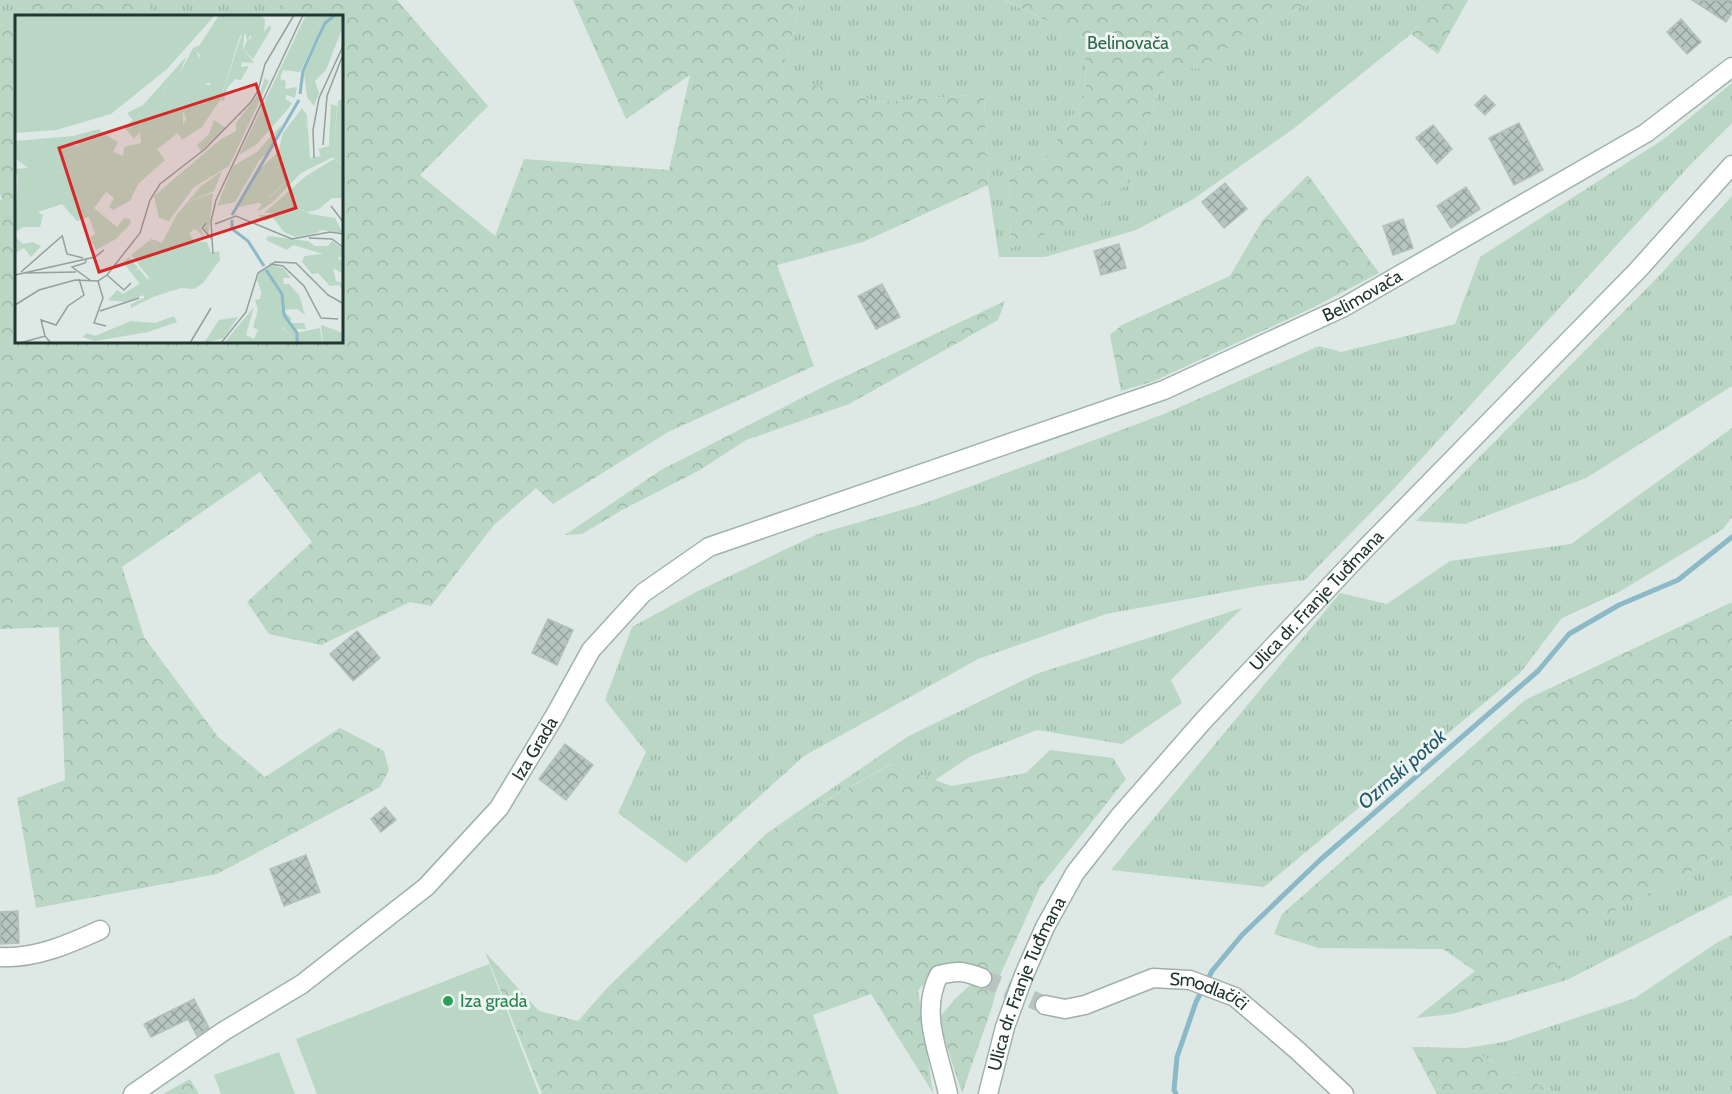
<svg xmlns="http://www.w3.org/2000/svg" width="1732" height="1094" font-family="Cabin,sans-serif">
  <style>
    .grass { fill: url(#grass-tufts) }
    .forest { fill: url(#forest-crowns) }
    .pitch { fill: #b9d7c4 }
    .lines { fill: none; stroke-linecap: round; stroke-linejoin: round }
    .stream { stroke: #8bb9c8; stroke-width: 5 }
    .building { fill: url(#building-cross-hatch); stroke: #b2c1bc; stroke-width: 1.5 }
    .street-tunnel { stroke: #b8c4c1; stroke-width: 18; stroke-dasharray: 18 9; stroke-linecap: butt }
    .street-casing { stroke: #a2afac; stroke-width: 21 }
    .secondary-casing { stroke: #9fb3ad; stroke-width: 21 }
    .street { stroke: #fff; stroke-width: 18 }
    .secondary { stroke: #fff; stroke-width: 18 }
    .leisure-dot { fill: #2e9e5b; stroke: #eef5f2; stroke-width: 2 }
    .labels { text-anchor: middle; stroke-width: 6; stroke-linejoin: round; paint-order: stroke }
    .park-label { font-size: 18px; fill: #30684b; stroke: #eef5f2 }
    .street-label { font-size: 18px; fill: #213632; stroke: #eef5f2 }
    .leisure-label { font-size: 18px; fill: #27864d; stroke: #eef5f2; text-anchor: start }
    .water-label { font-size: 20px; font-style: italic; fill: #22586b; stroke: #eef5f2 }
    .inset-river { fill: none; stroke: #8bb9c8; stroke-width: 3 }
    .inset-road { fill: none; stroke: #92a19d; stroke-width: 1.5 }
    .view { fill: #d62828; fill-opacity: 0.15; stroke: #d62828; stroke-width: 3 }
    .inset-edge { fill: none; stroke: #213632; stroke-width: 3 }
  </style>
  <defs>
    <pattern id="grass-tufts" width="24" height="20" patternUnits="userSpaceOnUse" patternTransform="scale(1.5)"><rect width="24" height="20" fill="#b9d7c4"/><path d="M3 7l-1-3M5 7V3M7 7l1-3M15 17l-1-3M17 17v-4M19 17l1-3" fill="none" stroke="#9fb9a9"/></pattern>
    <pattern id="forest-crowns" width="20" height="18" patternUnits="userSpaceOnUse" patternTransform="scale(1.5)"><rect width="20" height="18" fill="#b9d7c4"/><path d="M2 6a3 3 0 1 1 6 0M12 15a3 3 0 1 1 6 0" fill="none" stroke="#9fb9a9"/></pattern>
    <pattern id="building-cross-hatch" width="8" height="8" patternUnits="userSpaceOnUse" patternTransform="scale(1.5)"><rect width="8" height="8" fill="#b7c5c1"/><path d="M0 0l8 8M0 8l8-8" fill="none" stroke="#94a19d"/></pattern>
  </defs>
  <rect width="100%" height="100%" fill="#dee8e5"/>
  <g class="grass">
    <polygon points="0,0 28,0 0,27"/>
    <polygon points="142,0 288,0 262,16 158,16"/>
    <polygon points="801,0 1004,0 1084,39 1086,94 1046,158 1009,173 1011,248 1130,182 1166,67 1203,68 1252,27 1294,11 1313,0 1438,0 1411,34 1293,129 1192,200 1136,230 1045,257 999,257 988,185 984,94 880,102 781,76"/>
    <polygon points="1732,83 1732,123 1690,165 1390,493 1305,580 1259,586 1106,614 978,659 804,756 686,863 618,813 646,752 605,700 632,627 698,591 818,534 923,504 1164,414 1319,346 1341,352 1455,324 1480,257 1664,139"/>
    <polygon points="1732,196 1732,386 1586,478 1465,524 1416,521 1657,278"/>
    <polygon points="1732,428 1732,517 1723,529 1619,592 1562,618 1520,673 1264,887 1111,870 1340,593 1387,604 1450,561 1571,544"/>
    <polygon points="1242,608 1171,680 1182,703 1122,744 1037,730 971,756 935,780 891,764 767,833 907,737 1036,674"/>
    <polygon points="1732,845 1732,895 1567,980 1543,947 1698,868"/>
    <polygon points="1732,935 1732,1094 1557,1094 1466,1048 1504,1042 1635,998 1718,942"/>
  </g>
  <g class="forest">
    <polygon points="28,0 142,0 158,16 16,16 16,342 342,342 342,16 262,16 288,0 397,0 488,106 420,175 495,236 524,159 669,170 690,75 626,119 573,0 801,0 781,76 880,102 984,94 988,185 863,242 777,265 814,366 668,432 553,504 536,488 494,525 431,606 410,602 321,645 269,634 247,602 312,542 260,472 122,567 144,637 218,737 265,777 340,728 384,751 389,770 380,787 217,874 36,908 17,798 65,780 59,627 0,629 0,200 2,199 0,194 0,27"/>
    <polygon points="1005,0 1313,0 1294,11 1252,27 1203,69 1166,67 1130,182 1080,220 1011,248 1009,173 1046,158 1086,94 1084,39"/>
    <polygon points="1438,0 1468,0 1438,54 1411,34"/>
    <polygon points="1308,175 1379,273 1312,308 1154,381 1121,391 1110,335 1122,325 1230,276 1262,221"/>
    <polygon points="1005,301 998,320 849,404 746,440 700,470 622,510 582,534 565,535 661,470 829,384"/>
    <polygon points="1732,602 1732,845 1698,868 1544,947 1567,980 1452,1014 1416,1018 1475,971 1443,949 1319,948 1274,934 1282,914 1525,700"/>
    <polygon points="1050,750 1113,758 1126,779 1040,887 1001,973 991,1010 962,1093 938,1019 955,999 982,974 936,973 918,990 933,1093 871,994 813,1015 838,1093 840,1094 542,1094 485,952 539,1011 578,1021 608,987 767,833 892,764 951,786 1026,773"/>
    <polygon points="1412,1047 1466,1048 1557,1094 1437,1094"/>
    <polygon points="190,1079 199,1094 163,1094"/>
  </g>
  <g class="pitch">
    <polygon points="489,964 539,1094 317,1094 296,1039"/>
    <polygon points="279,1052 295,1094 221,1094 214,1075"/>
  </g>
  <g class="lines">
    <polyline class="stream" points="1176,1094 1174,1090 1177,1057 1196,1002 1212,971 1242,935 1320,860 1538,671 1569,634 1619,605 1678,580 1732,537"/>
  </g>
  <g class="building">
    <polygon points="1692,0 1732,0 1732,13 1726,22"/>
    <polygon points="1681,19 1701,42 1687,54 1667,32"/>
    <polygon points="1485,95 1495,105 1485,115 1475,105"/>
    <polygon points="1519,123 1543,170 1514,185 1489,138"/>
    <polygon points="1433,125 1452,149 1437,164 1416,138"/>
    <polygon points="1225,183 1247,209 1224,228 1202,202"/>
    <polygon points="1466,187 1480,209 1451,228 1437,206"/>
    <polygon points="1403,219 1413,248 1393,255 1383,226"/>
    <polygon points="1119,244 1126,268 1101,275 1094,251"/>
    <polygon points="882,284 900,317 876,329 858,296"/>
    <polygon points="548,619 573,630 557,665 532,653"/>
    <polygon points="357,631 380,658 353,681 330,654"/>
    <polygon points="565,744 593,765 566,800 539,779"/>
    <polygon points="385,807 396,820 381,832 371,819"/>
    <polygon points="306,855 320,892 284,906 270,869"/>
    <polygon points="18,911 19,943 0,944 0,912"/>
    <polygon points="194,999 209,1028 197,1036 188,1019 151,1037 144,1024"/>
  </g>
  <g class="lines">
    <polyline class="street-tunnel" points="982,978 1045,1005"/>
    <defs>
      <g id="street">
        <path d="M0,957c35,2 69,-13 100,-27"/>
        <path id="s1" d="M1045,1005l20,4 20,-4 68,-27 37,2 45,17 62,53 47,44"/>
        <path d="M948,1094c-8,-39 -29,-81 -9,-119 19,-5 25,-4 43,3"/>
      </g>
      <g id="secondary">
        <path id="s2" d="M133,1094l91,-63 78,-47 124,-97 73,-79 55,-91 37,-67 52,-57 66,-46 455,-157 180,-83 302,-174 86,-66"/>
        <path id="s3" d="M988,1094l17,-67 19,-52 21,-48 30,-54 44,-56 84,-96 162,-172 272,-278 95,-106"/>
      </g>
    </defs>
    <use href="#street" class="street-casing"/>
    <use href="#secondary" class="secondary-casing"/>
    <use href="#street" class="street"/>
    <use href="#secondary" class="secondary"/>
  </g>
  <circle class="leisure-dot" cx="448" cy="1001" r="6"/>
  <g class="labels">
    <g class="park-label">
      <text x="1128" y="49">Belinovača</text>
    </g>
    <g class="street-label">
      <text dy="6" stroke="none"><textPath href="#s2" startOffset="1508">Belimovača</textPath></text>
      <text dy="6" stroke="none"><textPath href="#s3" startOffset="603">Ulica dr. Franje Tuđmana</textPath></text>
      <text dy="6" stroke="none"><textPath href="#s2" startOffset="536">Iza Grada</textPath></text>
      <text dy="6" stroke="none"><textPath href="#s3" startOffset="117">Ulica dr. Franje Tuđmana</textPath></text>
      <text dy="6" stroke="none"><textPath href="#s1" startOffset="172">Smodlačići</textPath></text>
    </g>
    <g class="leisure-label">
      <text x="460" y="1007">Iza grada</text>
    </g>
    <g class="water-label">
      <text transform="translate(1402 769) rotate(-41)" y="7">Ozrnski potok</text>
    </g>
  </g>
  <g transform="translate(15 15)">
    <rect width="328" height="328" fill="#dee8e5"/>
    <path d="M0,0h200l-48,54 -56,45 -55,16 -41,3zM204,0h33l6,5 -11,21 -2,-8 -5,3 -20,64 -18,27 -20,13 -4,-7 -28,-5 -10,-14 -7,6 -6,-7 16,-8 43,-48 -6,16 -16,17 -2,16 21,6v26l11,-25 12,-12 4,-10v-8l-13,2 -3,-4 6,-26 -4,-4zM291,0h27l-9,7 -24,50 -17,-2 -3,9 6,2 -1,8 12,-2 -2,11 -8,-3 -2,4 7,4 -4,6 -31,35 -18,11zM250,63l4,3 -40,85 -35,21 -25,34 -10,-3 -5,-22 67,-57 15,-8v-8l24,-31zM316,89l6,2 -4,51 -32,16 -28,29 -4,-3 26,-28v-14l10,-8 2,-34 3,43 11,-2 -3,-7 11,-3zM267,109l-8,21 -15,16 -24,41 -18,4 16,-40 24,-14zM84,114l4,4 -10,3 -10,11 -10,-5 -7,29 -16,3 -15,-7 -7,-22 -6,9 6,14 -13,-10v-17l58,-5zM319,144l9,8v31h-11l-13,11 -11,3 -9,-3 -11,5 -24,-1 42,-37zM207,156l-8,20 -26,11 -11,12 24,-28zM296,199l24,4 8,15 -21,-3 -9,4 -6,-8zM247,276l4,14 10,2 7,22 6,5v9h-65l30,-36 -8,28 8,4 4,-9 -5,-3 5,-17 -3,-10 5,-1zM223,302l-14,21 -20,5 15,-23zM306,310l22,8v10h-20z" fill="#b9d7c4"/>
    <path d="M237,0h9l4,5 -1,12 -12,12 -3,-18 8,-6zM321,0h7v11l-17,44 -11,11 4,12 -5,13 -7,-9 -3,-25 22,-48zM230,10l-2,24 11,14 -12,-1 -1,5 8,-1 -8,14 -6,-1 -8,9 -3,13 -4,-1zM185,30l-4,6 6,12 -8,18 20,6 -4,10 -16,16v14l-11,12 -3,-9 6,-11 -2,-6 -22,-6 2,-17 16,-17 13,-25zM328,84v68l-10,-10 5,-56zM287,93l5,7 -2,34 -2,9 -8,-1 4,4 -4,10 -26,27 4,4 -12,8 -4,1 5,-7 -4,-1 -20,4 20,-36 20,-19 5,-19zM125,99h10l1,14 23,-6 4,11 -21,16 8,11 -27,24 -8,17 -17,9 -4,-3 5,-9 -8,-6 -12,16 23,19 7,-9 6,1 1,4 -15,16 -20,11 -6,-12 5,-4 -6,-17 -12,4 -15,-17 -24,8 5,3 -3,12h-17l-8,5 3,-56 -3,-7 13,-1 -6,-14 5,-10 9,10 -1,13 15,7 16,-3 -10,-13 8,-16 19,5 9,-11 11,-3 15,9 -5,10 10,4 1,-9 17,-4 -1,-11 -6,7 -10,-12zM199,105l12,8 -25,23 -4,-6 12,-11zM198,178l-5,44 -5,-8 3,-7 -6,5 5,11 -10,-9 -6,4 5,8 13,1 4,11 8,-2 1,9 -17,23 -9,6 -13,-1 -28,9 -22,11v-4l13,-6v-3l-19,7 -17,-2 9,-10 6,4 26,-16 5,5 19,-15 -24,-30 13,5 15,-29 11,-12zM284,194l12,5 -4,12 6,8 -18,3 -11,-5 -11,-14 -8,3 -7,-6 30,-1zM253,221l40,5 7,5h13l4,-5 9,7 1,8 -4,2 5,4v12l-10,-6 3,13 7,2v8l-4,-6 -9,1 -12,-13 -6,1 -10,-12 2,-6 19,-2 -30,-9 -6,5 -21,-10zM0,222l8,7 10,-2 8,4 -10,11 -7,-9 -9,5zM256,250l12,3 8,10h-8l1,6h5l10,11 6,20 -8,-6 -14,1 9,9 -6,4h18l2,6h-9l-1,4 24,-5 2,15h-33v-9l-8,-8 -5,-19 -10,-2 -9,-25 2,-6zM159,301l3,6 -29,10 -53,9 -13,-4 5,-4 8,3 36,-15 24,2z" fill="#b9d7c4"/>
    <path d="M255,10l1,4 -18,30 -10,-10 4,-8 3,-3 3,5z" fill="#b9d7c4"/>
    <path d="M135,225l23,28 -19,16 -23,-29zM114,242l9,11 -5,4 6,-3 8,10 -7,5 -17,-22z" fill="#b9d7c4"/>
    <path class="inset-river" d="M285,79l3,-23 13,-29 9,-19 10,-8M217,200l67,-115M217,205v9l16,12 16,25M251,255l16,24 2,21 13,18v10"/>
    <path class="inset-road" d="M308,130l4,-49 15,-39M299,143l-1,-28 6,-32 25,-54M316,191l13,17M191,208l-4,5 10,11M200,209l21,-8 56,23 38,-7 14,2M47,220l5,19 16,4M294,223l23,1 12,9M198,239l-2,-33 5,-21 87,-185M72,243l-2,5 -13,4 18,13M255,249l13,2 21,20 17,32 17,1M6,257l41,-36M8,258l53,-1M0,260l80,-18 9,-7M92,260l17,15 7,-7M83,266l5,17 -9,25 12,3M0,290l24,-15 36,-10 23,1 9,-6 33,-42 10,-33 10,-16 45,-35 46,-47 7,-11 7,-27 29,-49M85,296l39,-13M30,321l-4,-16 15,5 12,-19 16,-11 -5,-16M5,328l25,-7 6,7M175,328l21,-35M206,328l25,-31 12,-39 17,-11 21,1 32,32 16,9"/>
    <path class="view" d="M241,69l40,124 -197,64 -40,-124z"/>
    <rect width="328" height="328" class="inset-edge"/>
  </g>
</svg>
